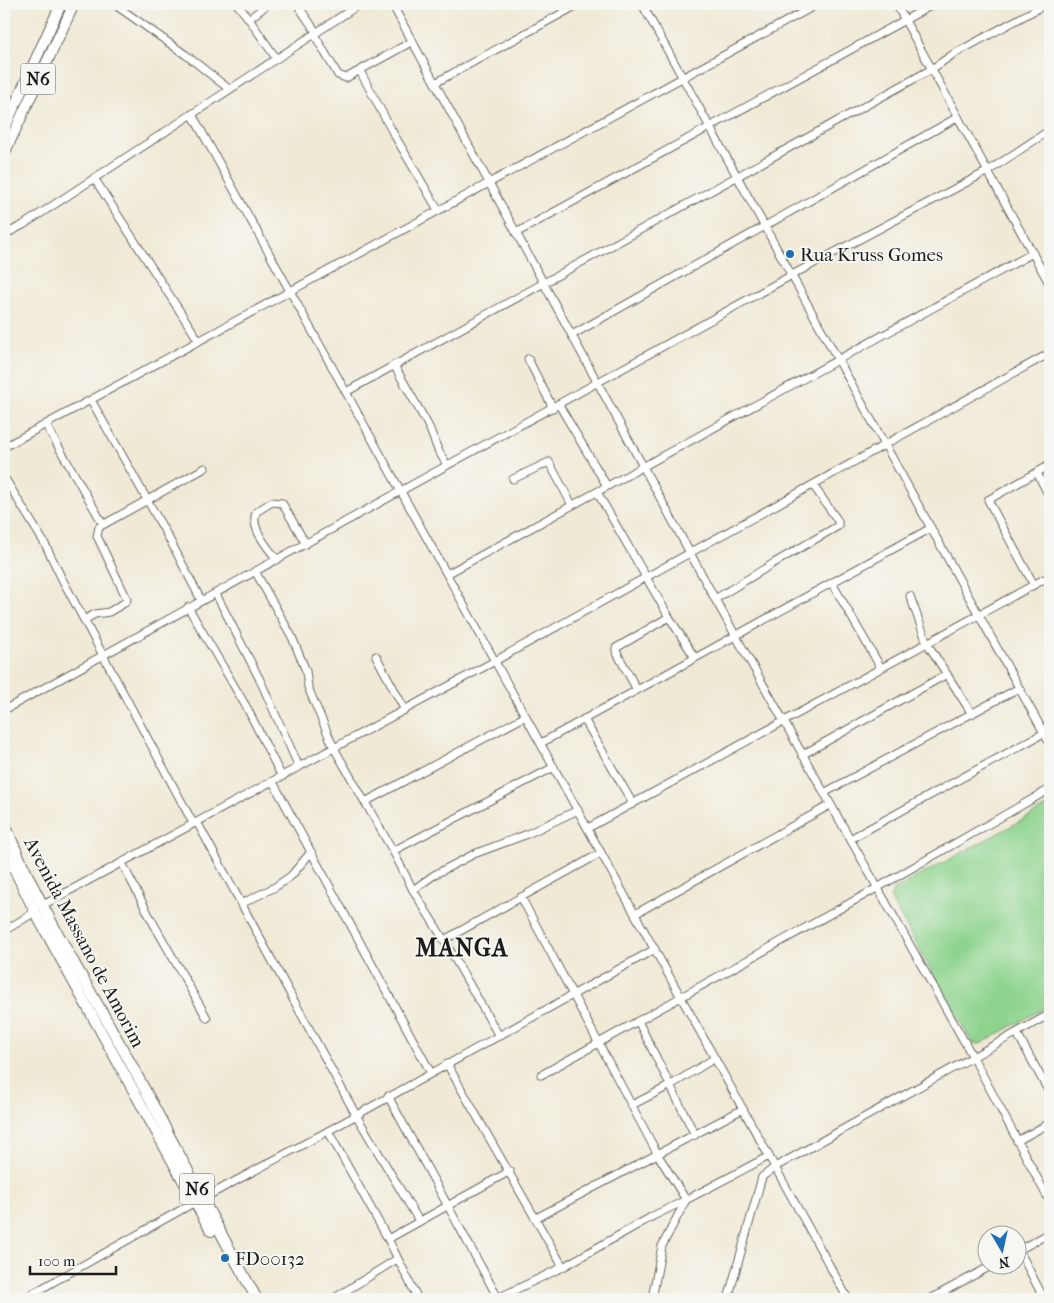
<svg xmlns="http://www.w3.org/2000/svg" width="1054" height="1303" font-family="'IM FELL French Canon',serif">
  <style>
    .green { fill: #8ed48e; stroke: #557855 }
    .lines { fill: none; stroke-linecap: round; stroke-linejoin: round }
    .minor-casing { stroke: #66645d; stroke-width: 9 }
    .highway-casing { stroke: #66645d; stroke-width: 12 }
    .minor { stroke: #fff; stroke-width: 7 }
    .highway { stroke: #fff; stroke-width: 10 }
    .poi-dot { fill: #1f6fb2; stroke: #f6f6f2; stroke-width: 2 }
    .labels { text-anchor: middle; stroke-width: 4; stroke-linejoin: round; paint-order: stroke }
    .shield { fill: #f6f6f2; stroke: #5d5d5c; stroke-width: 1 }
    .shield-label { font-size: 18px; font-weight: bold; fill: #1c1c1c }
    .poi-label { font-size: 19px; fill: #1c1c1c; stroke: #f6f6f2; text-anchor: start }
    .street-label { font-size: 19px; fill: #1c1c1c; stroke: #f6f6f2 }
    .district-label { font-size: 24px; font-weight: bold; letter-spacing: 1px; fill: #1c1c1c; stroke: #f6f6f2 }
  </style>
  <rect width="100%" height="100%" fill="#f6f6f2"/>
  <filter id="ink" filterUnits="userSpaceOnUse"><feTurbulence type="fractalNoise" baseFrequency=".02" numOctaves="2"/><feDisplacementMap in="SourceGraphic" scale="10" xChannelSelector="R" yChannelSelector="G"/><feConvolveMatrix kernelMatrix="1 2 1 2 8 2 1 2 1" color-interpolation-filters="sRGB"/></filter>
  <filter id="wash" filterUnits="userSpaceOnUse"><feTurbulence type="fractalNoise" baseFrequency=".0096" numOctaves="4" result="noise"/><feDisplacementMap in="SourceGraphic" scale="20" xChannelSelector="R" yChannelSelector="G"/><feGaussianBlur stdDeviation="1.12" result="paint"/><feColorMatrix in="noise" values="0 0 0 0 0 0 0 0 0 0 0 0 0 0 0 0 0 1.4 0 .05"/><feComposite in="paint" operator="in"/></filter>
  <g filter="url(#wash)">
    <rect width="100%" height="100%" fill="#f0e9d5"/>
    <polygon class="green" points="1050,805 1050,1005 980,1044 972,1043 890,898 893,890"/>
  </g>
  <g filter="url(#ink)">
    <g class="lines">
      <defs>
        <g id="minor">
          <polyline points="114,4 186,55 229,89"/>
          <polyline points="237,4 249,19"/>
          <polyline points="268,4 249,19 276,58"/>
          <polyline points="297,4 316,32"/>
          <polyline points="392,4 715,599 973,1057 1050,1202"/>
          <polyline points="642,4 1050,744"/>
          <polyline points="896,4 1050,285"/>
          <polyline points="314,34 338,75 346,78 413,41"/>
          <polyline points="360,71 392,131 438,210"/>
          <polyline points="435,83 579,4"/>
          <polyline points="192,114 848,1299"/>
          <polyline points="94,178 199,341"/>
          <polyline points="516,233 934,4"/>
          <polyline points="4,235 23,225 360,4"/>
          <polyline points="572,335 958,117"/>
          <polyline points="528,359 553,408"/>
          <polyline points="394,365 429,427 438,450 447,465"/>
          <polyline points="346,392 932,69 952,55 1046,4"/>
          <polyline points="91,400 172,544 201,600"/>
          <polyline points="559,405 607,486"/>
          <polyline points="46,425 103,524"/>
          <polyline points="4,447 818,4"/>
          <polyline points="1037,473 1050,498"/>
          <polyline points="4,477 45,544 61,577 193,823"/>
          <polyline points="513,479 549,462 572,505"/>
          <polyline points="597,492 669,617 695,658"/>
          <path d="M277,560c-9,-13 -27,-31 -21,-48l16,-10 10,1 24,41"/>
          <polyline points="255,571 292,637 306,671 308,687 312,697 334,748 393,851 413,890 444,940 499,1036"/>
          <polyline points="447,574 1033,253"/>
          <polyline points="832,583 881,668"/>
          <polyline points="1034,585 988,500 1050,465"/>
          <polyline points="216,594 260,680 299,767"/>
          <polyline points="910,596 927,643 972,714"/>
          <polyline points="715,599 774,563 838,526 838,521 813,485"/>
          <polyline points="188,607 247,708 282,777"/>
          <polyline points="84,620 95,614 109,612 126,602 127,599 97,536 99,527 205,468"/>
          <polyline points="376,656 405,710"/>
          <polyline points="637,690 616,651 616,648 669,617"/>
          <polyline points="4,710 792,275 988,171 1050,130"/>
          <polyline points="584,719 633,804"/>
          <polyline points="541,743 931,528"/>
          <polyline points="802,755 947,674"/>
          <polyline points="273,782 431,1073"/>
          <polyline points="824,793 1019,688"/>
          <polyline points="365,802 526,716"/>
          <polyline points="197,822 356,1115 419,1221"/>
          <polyline points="588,828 1050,576"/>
          <polyline points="850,839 1044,733"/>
          <polyline points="393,851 554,767"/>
          <polyline points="122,863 151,919 207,1018"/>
          <polyline points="413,890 434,875 474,854 525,835 578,810"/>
          <polyline points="241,904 275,887 291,876 311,852"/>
          <polyline points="43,905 495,661 1050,353"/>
          <polyline points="635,914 830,805"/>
          <polyline points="4,931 35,912"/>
          <polyline points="444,940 601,853"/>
          <polyline points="638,1021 695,1135"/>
          <polyline points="1017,1033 1050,1094"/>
          <polyline points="447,1064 563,1267"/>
          <polyline points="541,1075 877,888 1050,789"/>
          <polyline points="388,1096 498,1298"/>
          <polyline points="632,1105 671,1085 715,1058"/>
          <polyline points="328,1131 388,1239 418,1299"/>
          <polyline points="1017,1141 1050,1123"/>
          <polyline points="202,1199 328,1131 655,949"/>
          <polyline points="536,1218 743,1109"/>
          <polyline points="388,1239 510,1171"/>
          <polyline points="1019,1250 1044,1299"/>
          <polyline points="1017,1251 1050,1233"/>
          <polyline points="23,1299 195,1202"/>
          <polyline points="333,1299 397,1259"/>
          <polyline points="496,1299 563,1267 653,1216 686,1200 658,1155 521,897"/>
          <polyline points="652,1299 662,1246 686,1200 769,1156"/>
          <polyline points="728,1299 762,1177 775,1167 1050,1014"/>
          <polyline points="930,1299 991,1266"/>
        </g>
        <g id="highway">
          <polyline points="4,129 61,4"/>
          <polyline points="4,154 74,4"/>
          <path d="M4,822c36,90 90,172 135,257 40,73 77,148 118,220"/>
          <polyline points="4,848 35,912 211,1231"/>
        </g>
      </defs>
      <use href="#minor" class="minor-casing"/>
      <use href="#highway" class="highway-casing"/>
      <use href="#minor" class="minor"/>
      <use href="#highway" class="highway"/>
    </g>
  </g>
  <g class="poi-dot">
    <circle cx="790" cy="254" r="5"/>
    <circle cx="225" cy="1258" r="5"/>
  </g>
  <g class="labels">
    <g class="shield">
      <rect x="20.5" y="63.5" width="35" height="31" rx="4"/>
      <rect x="179.5" y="1173.5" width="35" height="31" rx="4"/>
    </g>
    <g class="shield-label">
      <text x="38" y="85">N6</text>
      <text x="197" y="1195">N6</text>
    </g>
    <g class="poi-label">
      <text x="800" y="261">Rua Kruss Gomes</text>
      <text x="235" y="1265">FD00132</text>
    </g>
    <g class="street-label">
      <text transform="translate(85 942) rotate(62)" y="7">Avenida Massano de Amorim</text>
    </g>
    <g class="district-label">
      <text x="462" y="956">MANGA</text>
    </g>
  </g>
  <rect width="1054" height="1303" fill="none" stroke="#f6f6f2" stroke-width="20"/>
  <g transform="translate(1002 1250) rotate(171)"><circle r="24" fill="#f6f6f2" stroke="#9f9f9c"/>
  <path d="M0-4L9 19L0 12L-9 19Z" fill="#1f6fb2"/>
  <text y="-8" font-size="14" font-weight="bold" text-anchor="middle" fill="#1c1c1c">N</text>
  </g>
  <path d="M30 1266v8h86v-8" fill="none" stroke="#1c1c1c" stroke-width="2.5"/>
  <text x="38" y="1266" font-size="15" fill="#1c1c1c" stroke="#f6f6f2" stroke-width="4" paint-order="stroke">100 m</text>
</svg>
